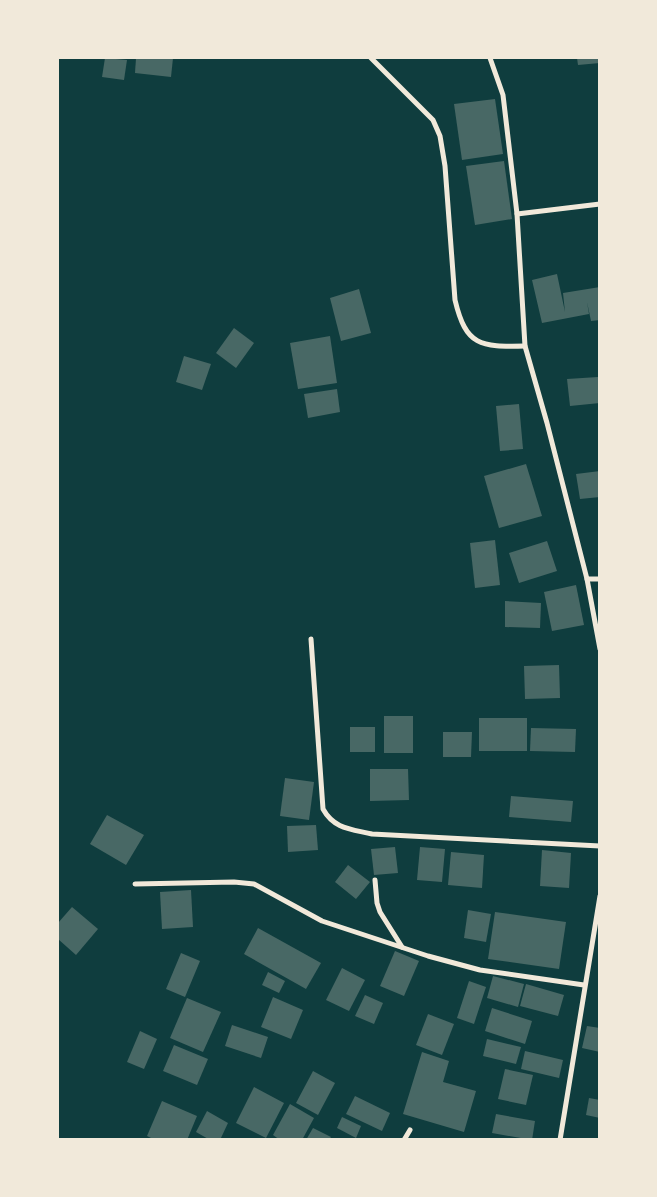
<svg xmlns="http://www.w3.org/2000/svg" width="657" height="1197" font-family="'Noto Sans',sans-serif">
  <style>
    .building { fill: #486865 }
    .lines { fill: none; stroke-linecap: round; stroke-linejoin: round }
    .minor { stroke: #f1e9da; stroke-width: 5 }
  </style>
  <rect width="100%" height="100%" fill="#0f3d3e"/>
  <g class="building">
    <polygon points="105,58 127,60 124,80 102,77"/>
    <polygon points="136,58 173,58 171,77 135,73"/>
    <polygon points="577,58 600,58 600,63 578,65"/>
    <polygon points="495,99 503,154 462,160 454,104"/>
    <polygon points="504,161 512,219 475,225 466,166"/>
    <polygon points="557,274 565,312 563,293 600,287 600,320 591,321 587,302 589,314 542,323 532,280"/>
    <polygon points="359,289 371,333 341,341 330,298"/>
    <polygon points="234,328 254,343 236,368 216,353"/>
    <polygon points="330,336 337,383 298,389 290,343"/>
    <polygon points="184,356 211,364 202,390 176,382"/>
    <polygon points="598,377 600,403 570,406 567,379"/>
    <polygon points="337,389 340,412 308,418 304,394"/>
    <polygon points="519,404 523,449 500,451 496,406"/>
    <polygon points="526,464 542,516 499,528 484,476"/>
    <polygon points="600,471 600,497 580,499 576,474"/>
    <polygon points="495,540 500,585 475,588 470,543"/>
    <polygon points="547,541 557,571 519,583 509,553"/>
    <polygon points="576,585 584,625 552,631 544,592"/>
    <polygon points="505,601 541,603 540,628 505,627"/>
    <polygon points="559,665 560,698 525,699 524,666"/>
    <rect x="384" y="716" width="29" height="37"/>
    <rect x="479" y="718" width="48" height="33"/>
    <rect x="350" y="727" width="25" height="25"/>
    <polygon points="531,728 576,729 575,752 530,751"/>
    <polygon points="443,732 472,732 471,757 443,757"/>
    <polygon points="370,769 408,769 409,800 370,801"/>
    <polygon points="285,778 314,782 309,820 280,816"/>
    <polygon points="511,796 573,801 571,822 509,817"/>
    <polygon points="107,815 144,835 126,865 90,844"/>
    <polygon points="316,825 318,850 288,852 287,826"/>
    <polygon points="395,847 398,873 374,875 371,849"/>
    <polygon points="420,847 445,849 442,882 417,880"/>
    <polygon points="542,850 571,853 569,888 540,886"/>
    <polygon points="451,852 484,855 482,888 448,885"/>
    <polygon points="348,865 370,882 356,899 335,882"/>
    <polygon points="191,890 193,927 162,929 160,892"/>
    <polygon points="72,907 98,929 76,955 58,939 58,923"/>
    <polygon points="468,910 491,914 486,942 464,938"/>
    <polygon points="495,912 566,922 559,969 488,959"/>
    <polygon points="258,928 321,963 306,989 244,954"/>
    <polygon points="395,951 419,961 404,996 380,986"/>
    <polygon points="181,953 200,961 185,997 166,989"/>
    <polygon points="342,968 365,980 349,1011 326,1000"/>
    <polygon points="268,972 285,981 279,993 262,985"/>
    <polygon points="493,976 524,984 518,1007 487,998"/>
    <polygon points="469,981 486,987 474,1024 457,1018"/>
    <polygon points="526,984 564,995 558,1016 520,1006"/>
    <polygon points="365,995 383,1003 374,1024 355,1016"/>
    <polygon points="273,997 303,1010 291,1039 261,1027"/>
    <polygon points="187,998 221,1012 203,1052 170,1038"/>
    <polygon points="492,1008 532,1021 525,1044 485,1031"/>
    <polygon points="428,1014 454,1024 442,1055 416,1045"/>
    <polygon points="232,1025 268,1037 261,1058 225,1046"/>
    <polygon points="587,1026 600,1028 600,1052 582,1048"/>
    <polygon points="140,1031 157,1039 144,1069 127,1062"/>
    <polygon points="487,1039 521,1047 516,1064 483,1056"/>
    <polygon points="174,1045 208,1059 197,1085 163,1071"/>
    <polygon points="525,1051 563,1060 559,1078 521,1069"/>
    <polygon points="422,1052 449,1061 443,1082 476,1091 464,1132 403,1114"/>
    <polygon points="505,1069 533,1075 526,1105 498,1099"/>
    <polygon points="313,1071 335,1083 318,1115 296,1103"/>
    <polygon points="254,1087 284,1103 266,1138 236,1123"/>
    <polygon points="355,1096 390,1113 382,1131 346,1114"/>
    <polygon points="589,1098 600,1100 600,1118 586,1115"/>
    <polygon points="162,1101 197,1116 187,1140 155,1140 147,1136"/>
    <polygon points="290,1104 314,1118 302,1140 280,1140 273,1135"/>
    <polygon points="207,1111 228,1123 220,1140 210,1140 196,1132"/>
    <polygon points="496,1114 535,1121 532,1140 492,1133"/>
    <polygon points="342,1117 361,1126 356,1138 337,1128"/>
    <polygon points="313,1128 331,1137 329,1140 306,1140"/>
  </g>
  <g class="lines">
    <g class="minor">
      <path d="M371,58l62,62 7,16 5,30 10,134c11,46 25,47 70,46"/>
      <polyline points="490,58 503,95 517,214 525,346 547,423 587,579 600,649"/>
      <polyline points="517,214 600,204"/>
      <polyline points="587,579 600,579"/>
      <path d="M311,639l12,170c11,20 28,20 49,25l228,12"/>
      <polyline points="375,880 377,903 380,912 402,947"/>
      <polyline points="135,884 234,882 254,884 322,921 428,956 480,970 584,985"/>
      <polyline points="404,1140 410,1130"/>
      <polyline points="560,1140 600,896"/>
    </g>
  </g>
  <rect width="657" height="1197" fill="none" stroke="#f1e9da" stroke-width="118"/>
</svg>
